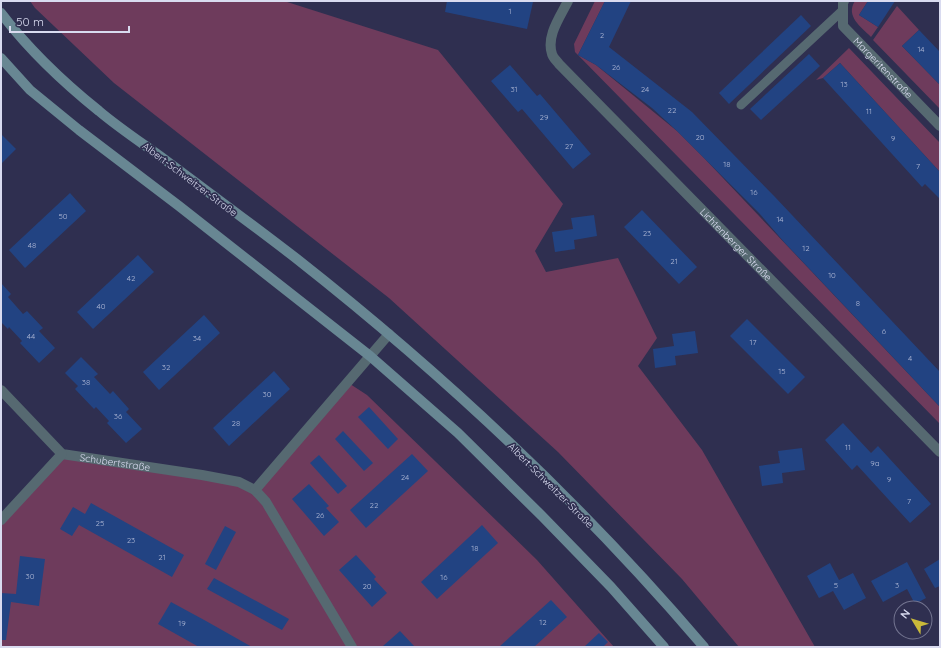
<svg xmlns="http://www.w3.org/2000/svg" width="941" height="648" font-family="Quicksand,sans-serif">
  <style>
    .green { fill: #6e3b5c }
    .building { fill: #224382 }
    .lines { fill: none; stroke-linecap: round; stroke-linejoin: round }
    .service { stroke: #566971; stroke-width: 9 }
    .minor { stroke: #566971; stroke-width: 10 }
    .secondary { stroke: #688793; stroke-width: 10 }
    .labels { text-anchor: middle; stroke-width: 3.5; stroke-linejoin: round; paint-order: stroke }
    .number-label { font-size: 8px; fill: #abb5d4 }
    .street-label { font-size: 10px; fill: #d9dbf0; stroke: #2f2f50 }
  </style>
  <rect width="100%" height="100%" fill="#2f2f50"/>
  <g class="green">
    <polygon points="30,1 284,1 438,50 563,204 535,251 546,272 618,258 657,338 638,366 702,450 815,647 739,647 682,579 558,452 389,298 114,83 35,8"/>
    <polygon points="595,1 605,1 578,55 596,65 677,131 705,159 940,407 940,424 575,52 574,44"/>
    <path d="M855,1h13l-9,14 19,12 -7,10c-10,-10 -26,-21 -16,-36z"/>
    <polygon points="897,6 919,30 902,46 940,85 940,109 873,40"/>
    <polygon points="849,48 940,143 940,170 939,171 840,63 823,78 816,80"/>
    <polygon points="347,382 367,395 537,560 614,647 1,647 1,520 62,454 218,478 255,490"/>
  </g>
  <g class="building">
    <polygon points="447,1 530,1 533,2 527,29 445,12"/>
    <polygon points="605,1 631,1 609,47 692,112 775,197 940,372 940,407 784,242 759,213 677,131 652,108 596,65 578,55"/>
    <polygon points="868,1 895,1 878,27 859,15"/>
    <polygon points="801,15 811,26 729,104 719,93"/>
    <polygon points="919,30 940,52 940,85 902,46"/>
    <polygon points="809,54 820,66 761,120 750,109"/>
    <polygon points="840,63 939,171 940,170 940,199 925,184 922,187 823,78"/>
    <polygon points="510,65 537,96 540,94 591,154 573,169 522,109 518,112 491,81"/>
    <polygon points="1,134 16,149 1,164"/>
    <polygon points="70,193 86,211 25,268 9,250"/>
    <polygon points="642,210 697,267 679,284 624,227"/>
    <polygon points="594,215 597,236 574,240 575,249 555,252 552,232 573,229 571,218"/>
    <polygon points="138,255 154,272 93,329 77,312"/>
    <polygon points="1,283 11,294 8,297 23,314 27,311 43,328 39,331 55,348 39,363 20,343 22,341 9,327 8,329 1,322"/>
    <polygon points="204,315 220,333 159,390 143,372"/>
    <polygon points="747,319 805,377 788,394 730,336"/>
    <polygon points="695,331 698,353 675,356 676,365 655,368 653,349 674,346 672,334"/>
    <polygon points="81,357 98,374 94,377 110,394 113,391 129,409 126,412 142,429 126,443 107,423 109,421 96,407 94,409 75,389 78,386 65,373"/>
    <polygon points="274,371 290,389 229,446 213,428"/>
    <polygon points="369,407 398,439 388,449 358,417"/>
    <polygon points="843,423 871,453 878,446 931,504 910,523 857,465 852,470 825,440"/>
    <polygon points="343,431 373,463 364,471 335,439"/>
    <polygon points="802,448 805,470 782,473 783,483 762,486 759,466 780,463 778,451"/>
    <polygon points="412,454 428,471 366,528 350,510"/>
    <polygon points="319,455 347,486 338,494 310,463"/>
    <polygon points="309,484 329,506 326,508 339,522 324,536 292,499"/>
    <polygon points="91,503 184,555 172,577 79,525 72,536 60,529 73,507 85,514"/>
    <polygon points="482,525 498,543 437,599 421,582"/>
    <polygon points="225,526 236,532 216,570 205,564"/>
    <polygon points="356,555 376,577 374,579 387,593 372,607 339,570"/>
    <polygon points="20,556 45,559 39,606 11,602 6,640 1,640 1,593 16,594"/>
    <polygon points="940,559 940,586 935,588 924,569"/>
    <polygon points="907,562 926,598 915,604 907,589 883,602 871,581"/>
    <polygon points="830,563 839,580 853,573 866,598 844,610 833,591 819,598 807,576"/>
    <polygon points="214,578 289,619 282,630 207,589"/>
    <polygon points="551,600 567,617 534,647 499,647"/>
    <polygon points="171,602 206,621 252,647 199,647 158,624"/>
    <polygon points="400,631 415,647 384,647 383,646"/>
    <polygon points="599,633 608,642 603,647 584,647"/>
  </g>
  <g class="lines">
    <polyline class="service" points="741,105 843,10"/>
    <g class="minor">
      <path id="s1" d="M568,1c-8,16 -22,35 -16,53 1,4 5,7 7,10l381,388"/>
      <path id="s2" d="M844,1l-1,2v23l97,100"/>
      <path id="s3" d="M1,390l61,64 140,21 37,7 16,8 11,12 86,145"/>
      <polyline points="255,490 389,334"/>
      <polyline points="1,520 62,454"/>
    </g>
    <g class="secondary">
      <path d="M1,13c28,37 62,69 98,98 20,17 43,32 65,48 44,33 89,66 133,100 146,115 286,246 407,388"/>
      <polyline points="1,58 30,90 79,130 179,206 370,356 458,433 542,516 611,587 664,647"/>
    </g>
  </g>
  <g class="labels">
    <g class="number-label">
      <text x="510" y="14">1</text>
      <text x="602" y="38">2</text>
      <text x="921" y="52">14</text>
      <text x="616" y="70">26</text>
      <text x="844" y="87">13</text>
      <text x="514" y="92">31</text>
      <text x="645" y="92">24</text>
      <text x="672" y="113">22</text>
      <text x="869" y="114">11</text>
      <text x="544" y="120">29</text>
      <text x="700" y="140">20</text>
      <text x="893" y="141">9</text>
      <text x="569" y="149">27</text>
      <text x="727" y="167">18</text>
      <text x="918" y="169">7</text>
      <text x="754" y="195">16</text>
      <text x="63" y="219">50</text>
      <text x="780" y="222">14</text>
      <text x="647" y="236">23</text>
      <text x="32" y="248">48</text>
      <text x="806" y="251">12</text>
      <text x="674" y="264">21</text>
      <text x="832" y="278">10</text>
      <text x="131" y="281">42</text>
      <text x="858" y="306">8</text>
      <text x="101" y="309">40</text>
      <text x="884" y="334">6</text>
      <text x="31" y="339">44</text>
      <text x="197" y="341">34</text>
      <text x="753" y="345">17</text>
      <text x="910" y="361">4</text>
      <text x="166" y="370">32</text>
      <text x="782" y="374">15</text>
      <text x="86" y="385">38</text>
      <text x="267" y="397">30</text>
      <text x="118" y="419">36</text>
      <text x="236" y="426">28</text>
      <text x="848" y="450">11</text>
      <text x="875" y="466">9a</text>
      <text x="405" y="480">24</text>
      <text x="889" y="482">9</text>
      <text x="909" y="504">7</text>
      <text x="374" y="508">22</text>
      <text x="320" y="518">26</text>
      <text x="100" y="526">25</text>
      <text x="131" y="543">23</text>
      <text x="475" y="551">18</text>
      <text x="162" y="560">21</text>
      <text x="30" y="579">30</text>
      <text x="444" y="580">16</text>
      <text x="836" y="588">5</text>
      <text x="897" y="588">3</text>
      <text x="367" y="589">20</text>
      <text x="543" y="625">12</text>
      <text x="182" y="626">19</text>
    </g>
    <g class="street-label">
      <text dy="4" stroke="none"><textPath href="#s2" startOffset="83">Margeritenstraße</textPath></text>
      <text transform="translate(190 179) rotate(37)" y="4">Albert-Schweitzer-Straße</text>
      <text dy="4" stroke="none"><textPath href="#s1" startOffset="322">Lichtenberger Straße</textPath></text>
      <text dy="4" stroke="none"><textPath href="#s3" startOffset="142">Schubertstraße</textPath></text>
      <text transform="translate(551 485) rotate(45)" y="4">Albert-Schweitzer-Straße</text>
    </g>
  </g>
  <rect width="941" height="648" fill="none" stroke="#d9dbf0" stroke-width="4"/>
  <g transform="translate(913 620) rotate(308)"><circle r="19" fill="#2f2f50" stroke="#737490"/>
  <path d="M0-3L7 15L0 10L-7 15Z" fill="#caba3a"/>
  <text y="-6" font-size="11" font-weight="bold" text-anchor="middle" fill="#d9dbf0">N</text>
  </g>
  <path d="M10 26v6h119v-6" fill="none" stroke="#d9dbf0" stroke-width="2"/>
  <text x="16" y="26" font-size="12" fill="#d9dbf0" stroke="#2f2f50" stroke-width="3" paint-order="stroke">50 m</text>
</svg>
